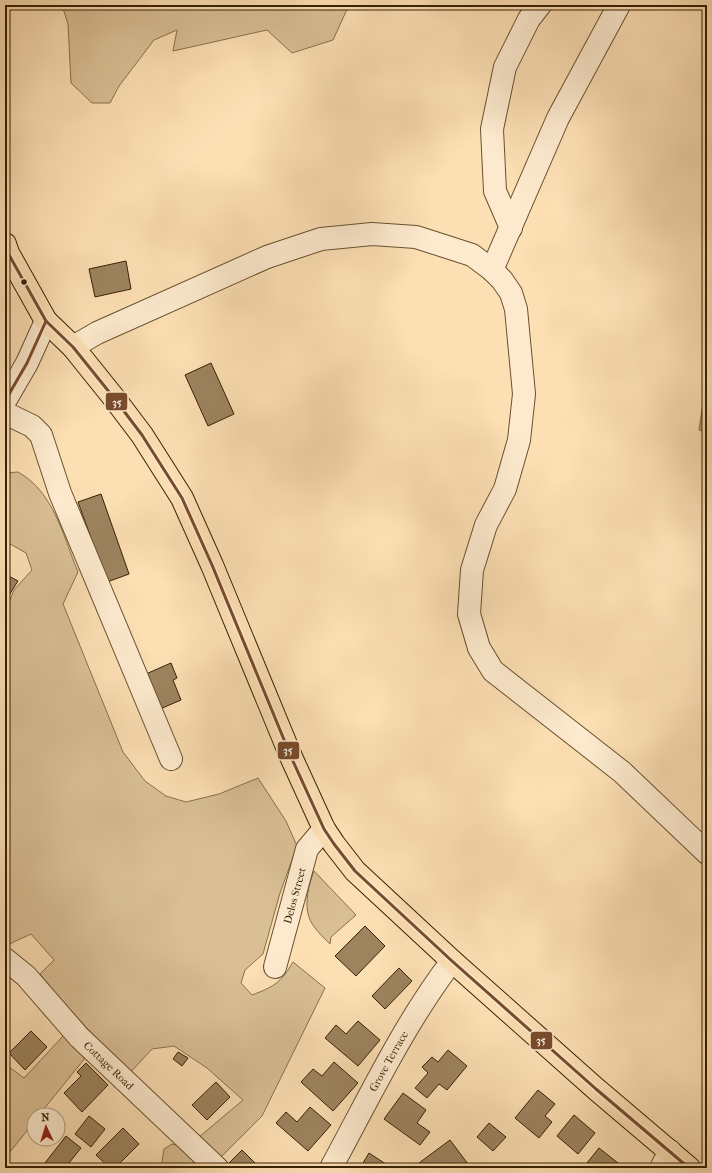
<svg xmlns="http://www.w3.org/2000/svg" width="712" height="1173" font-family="'IM FELL French Canon',serif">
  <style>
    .green { fill: #dabf95; stroke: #88704c }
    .water { fill: #b99e77; stroke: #856c49 }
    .building { fill: #9d845f; stroke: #362103 }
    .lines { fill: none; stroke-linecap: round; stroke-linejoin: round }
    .minor-casing { stroke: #68502f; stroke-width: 24 }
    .major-casing { stroke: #362103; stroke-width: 24 }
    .minor { stroke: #fdeace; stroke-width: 22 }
    .major { stroke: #fcdfb3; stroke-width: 22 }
    .bus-1-casing { stroke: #fdeace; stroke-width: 6 }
    .bus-1 { stroke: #7a4b2a; stroke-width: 3 }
    .bus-dot { fill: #362103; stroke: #fdeace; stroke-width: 1.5 }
    .labels { text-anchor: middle; stroke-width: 3; stroke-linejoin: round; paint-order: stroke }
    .street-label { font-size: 11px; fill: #362103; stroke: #fdeace }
    .line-badge { stroke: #fdeace; stroke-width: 1.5 }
    .badge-label { font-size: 11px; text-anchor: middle; font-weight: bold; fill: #fff }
  </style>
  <rect width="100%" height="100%" fill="#fcdfb3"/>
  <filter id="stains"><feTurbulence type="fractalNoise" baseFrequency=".005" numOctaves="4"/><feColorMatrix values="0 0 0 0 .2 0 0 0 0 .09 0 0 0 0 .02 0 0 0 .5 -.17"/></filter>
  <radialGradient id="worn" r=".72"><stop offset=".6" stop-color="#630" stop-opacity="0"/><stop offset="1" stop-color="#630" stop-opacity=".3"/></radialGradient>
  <g class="green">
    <polygon points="62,5 349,5 333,40 292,53 267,30 173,51 177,30 154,40 119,86 110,103 92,103 71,83 68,24"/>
    <path d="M18,472c36,20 45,64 60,100l-15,32 60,148 22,29 21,15 20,6 33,-8 39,-16 28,43 11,25 -17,47 -17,61 -18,16 -4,13 11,12c21,-8 29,-12 41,-33l32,26 -63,128 -41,41 -22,-20 44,-37 -36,-32 -33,-22 -22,3 -23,25 -65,-71 -24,-29 14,-14 -23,-26 -26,12v-334l9,-22 18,-20 -6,-17 -21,-12v-68z"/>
    <path d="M314,871l42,44 -25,22 -1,7c-7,-7 -18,-17 -21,-27 -5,-14 0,-33 5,-46z"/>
    <polygon points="64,1035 86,1057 39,1115 34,1115 34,1122 6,1157 5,1064 24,1078"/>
    <polygon points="172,1144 181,1146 203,1163 201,1168 161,1168 164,1149"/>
  </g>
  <polygon class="water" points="707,374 707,432 699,430"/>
  <g class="building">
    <polygon points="126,261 131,289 95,297 89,269"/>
    <polygon points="211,363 234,414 208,426 185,375"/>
    <polygon points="101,494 129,574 107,582 78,502"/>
    <polygon points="5,574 18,581 6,600 5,600"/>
    <polygon points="171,663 177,678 173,680 181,700 160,709 146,674"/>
    <polygon points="365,926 385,946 356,976 335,956"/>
    <polygon points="399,968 412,981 385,1009 372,996"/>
    <polygon points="358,1021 380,1040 358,1066 325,1038 336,1025 346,1034"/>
    <polygon points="31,1031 47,1047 25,1070 9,1053"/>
    <polygon points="448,1050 467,1066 447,1090 439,1084 427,1098 415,1088 428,1073 422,1067 432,1057 438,1062"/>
    <polygon points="178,1052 188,1058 182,1066 173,1059"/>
    <polygon points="334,1062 358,1083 333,1111 301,1082 313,1069 322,1076"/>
    <polygon points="86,1063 108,1085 82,1112 64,1093 81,1076 77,1072"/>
    <polygon points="216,1082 230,1097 207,1120 192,1105"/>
    <polygon points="538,1090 555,1104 545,1116 552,1122 539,1138 515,1118"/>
    <polygon points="403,1093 426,1110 417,1123 430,1132 420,1145 384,1119"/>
    <polygon points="310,1107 331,1125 308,1151 276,1123 286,1112 297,1122"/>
    <polygon points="574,1115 595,1133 578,1154 557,1136"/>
    <polygon points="89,1116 105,1129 91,1147 75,1134"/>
    <polygon points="489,1123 506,1137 493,1151 477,1137"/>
    <polygon points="123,1128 139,1144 115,1168 110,1168 96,1155"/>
    <polygon points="66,1136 81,1148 65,1168 41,1168"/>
    <polygon points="450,1140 471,1168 423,1168 419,1163"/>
    <polygon points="599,1148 618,1163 614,1168 583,1168"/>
    <polygon points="242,1150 260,1168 230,1168 227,1165"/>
    <polygon points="369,1153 392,1168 360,1168"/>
  </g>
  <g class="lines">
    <defs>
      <g id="minor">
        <polyline points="511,228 495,191 492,129 505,67 529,19 540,5"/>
        <polyline points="492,270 558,118 619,5"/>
        <polyline points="73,347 97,333 267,257 321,239 372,234 416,237 472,255 492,270 502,280 511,293 516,309 524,394 519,440 505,489 486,525 472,570 469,614 479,648 493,671 622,772 707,853"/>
        <polyline points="5,401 27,363 46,321"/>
        <polyline points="5,413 32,426 41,435 60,493 171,759"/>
        <path id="s1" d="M5,959l21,17 53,61 138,131"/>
        <path id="s2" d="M275,967l32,-118 17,-20"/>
        <path id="s3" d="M332,1166c38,-70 72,-142 120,-205"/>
        <polyline points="661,1168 670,1151"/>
      </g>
      <polyline id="major" points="5,244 8,253 46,321 73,347 114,398 142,435 182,498 212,565 292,759 324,829 334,844 355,871 452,961 596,1089 689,1168"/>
    </defs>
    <use href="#minor" class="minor-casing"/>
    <use href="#major" class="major-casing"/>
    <use href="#minor" class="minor"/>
    <use href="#major" class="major"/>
    <defs>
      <g id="bus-1">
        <polyline points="5,244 8,253 46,321 73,347 114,398 142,435 182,498 212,565 292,759 324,829 334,844 355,871 452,961 596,1089 689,1168"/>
        <polyline points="5,401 27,363 46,321"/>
      </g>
    </defs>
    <use href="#bus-1" class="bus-1-casing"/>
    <use href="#bus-1" class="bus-1"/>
  </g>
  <circle class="bus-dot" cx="24" cy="282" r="3.5"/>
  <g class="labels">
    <g class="street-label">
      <text dy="4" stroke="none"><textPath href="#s2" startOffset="74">Delos Street</textPath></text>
      <text dy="4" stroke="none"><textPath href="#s3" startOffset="119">Grove Terrace</textPath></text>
      <text dy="4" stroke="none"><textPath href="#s1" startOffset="149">Cottage Road</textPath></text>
    </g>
  </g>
  <g class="line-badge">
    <rect x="105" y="392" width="23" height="19" rx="4" fill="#7a4b2a"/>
    <rect x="277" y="741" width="23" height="19" rx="4" fill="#7a4b2a"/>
    <rect x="530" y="1031" width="23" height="19" rx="4" fill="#7a4b2a"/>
  </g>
  <g class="badge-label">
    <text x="117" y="406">35</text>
    <text x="288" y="754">35</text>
    <text x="541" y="1044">35</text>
  </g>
  <rect width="712" height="1173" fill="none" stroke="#fcdfb3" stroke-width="20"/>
  <rect x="6" y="6" width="700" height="1161" fill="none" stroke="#362103" stroke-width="2"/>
  <rect x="10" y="10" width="692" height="1153" fill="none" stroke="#362103"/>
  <g transform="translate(46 1127) rotate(356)"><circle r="19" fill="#fdeace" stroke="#ad9a7d"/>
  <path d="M0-3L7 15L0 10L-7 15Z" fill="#8f2418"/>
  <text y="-6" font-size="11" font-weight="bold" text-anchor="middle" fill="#362103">N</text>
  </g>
  <rect width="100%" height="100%" filter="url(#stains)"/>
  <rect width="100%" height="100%" fill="url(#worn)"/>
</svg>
